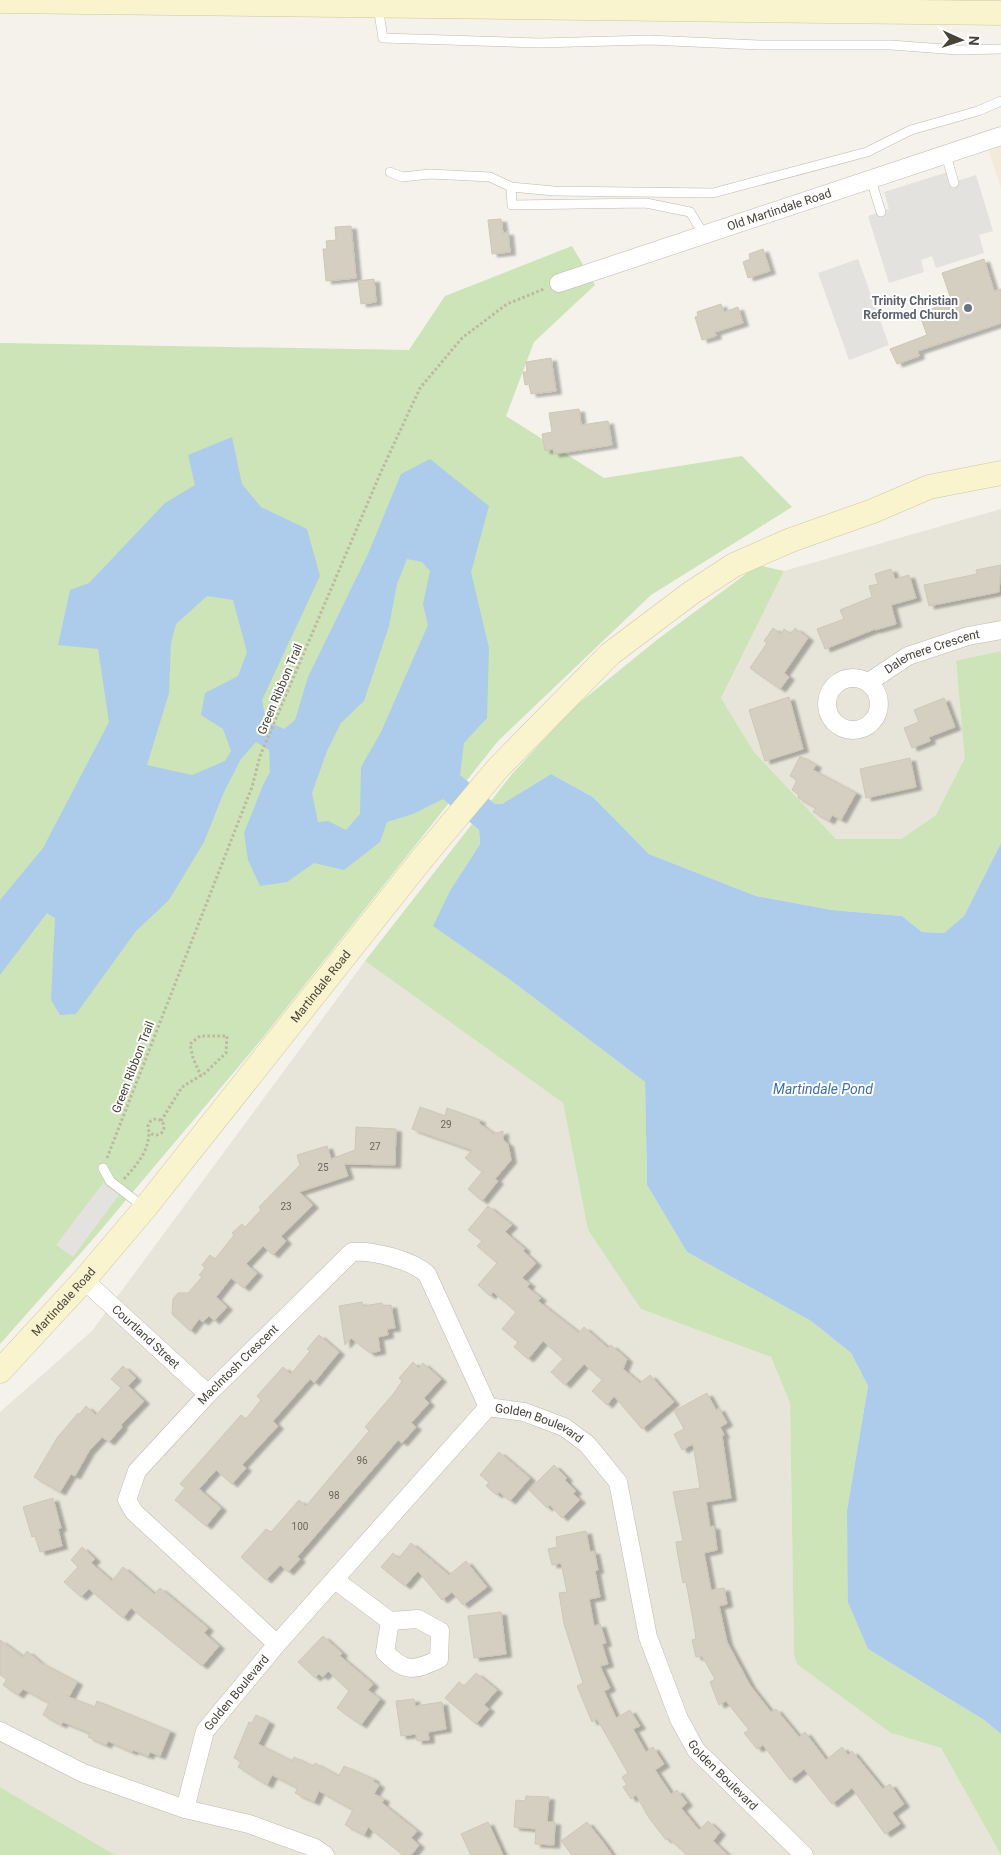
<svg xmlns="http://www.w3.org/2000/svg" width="1001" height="1855" font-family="Roboto,sans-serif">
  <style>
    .residential { fill: #e7e4d9 }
    .commercial { fill: #f4ead8 }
    .green { fill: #cce4b7 }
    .parking { fill: #e3e2df }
    .water { fill: #adcceb; fill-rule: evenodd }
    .building { fill: #d5cfc1; stroke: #cfc7b5; filter: url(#shadow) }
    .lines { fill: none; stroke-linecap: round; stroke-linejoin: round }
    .lane-casing { stroke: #bfbaae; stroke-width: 10 }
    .street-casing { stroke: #bfbaae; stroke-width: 19 }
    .secondary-casing { stroke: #d0c79e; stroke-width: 25 }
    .path { stroke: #bfb7a0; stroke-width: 3; stroke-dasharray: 2.5 2.5; stroke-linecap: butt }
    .lane { stroke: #fff; stroke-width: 9 }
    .street { stroke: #fff; stroke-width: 18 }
    .secondary { stroke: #faf4ce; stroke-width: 24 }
    .worship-dot { fill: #6b7280; stroke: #fff; stroke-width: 2 }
    .labels { text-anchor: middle; stroke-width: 4; stroke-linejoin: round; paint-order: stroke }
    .number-label { font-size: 10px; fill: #6b665b }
    .street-label { font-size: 12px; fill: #484339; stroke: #fff }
    .worship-label { font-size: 12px; font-weight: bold; fill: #5b616d; stroke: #fff; text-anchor: end }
    .water-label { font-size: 14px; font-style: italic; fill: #3a71ab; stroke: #fff }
  </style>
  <defs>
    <filter id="shadow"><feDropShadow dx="5.5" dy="3" stdDeviation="1" flood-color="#0004"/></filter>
  </defs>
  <rect width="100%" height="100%" fill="#f4f2eb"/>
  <g class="residential">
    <polygon points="1001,509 1001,651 956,662 966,758 936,815 901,839 836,839 754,752 721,698 784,571"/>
    <polygon points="365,961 563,1103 588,1230 641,1309 771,1357 790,1403 794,1654 891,1733 941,1748 1001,1855 115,1855 0,1787 0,1412 92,1331"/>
  </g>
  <polygon class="commercial" points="1001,141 1001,188 987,145"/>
  <g class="green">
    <polygon points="572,246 595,285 534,342 506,416 604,478 742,456 792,507 651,595 498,741 261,1040 94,1238 0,1344 0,343 409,350 445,296"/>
    <polygon points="758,565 784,571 721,698 754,752 836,839 901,839 936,815 965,758 956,661 1001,651 1001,843 964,916 944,933 922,932 902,916 832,910 756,896 649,854 593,797 551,774 502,804 495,804 491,801 512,774 573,708 658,639"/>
    <polygon points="472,824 479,830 480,844 451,889 505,976 645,1082 647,1185 687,1252 811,1321 851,1353 868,1386 847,1510 868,1649 984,1720 1001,1734 1001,1855 941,1748 891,1733 797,1664 794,1654 790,1403 771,1357 641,1309 588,1230 563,1103 365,961"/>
    <polygon points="0,1787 115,1855 0,1855"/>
  </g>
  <g class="parking">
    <polygon points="951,171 954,182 976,175 993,231 979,235 984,253 936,268 932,256 921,260 924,272 889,283 868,216 889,209 884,192"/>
    <polygon points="858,259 889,345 849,360 818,273"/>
    <polygon points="103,1183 119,1195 73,1257 56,1245"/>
  </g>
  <path class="water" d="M232,437l10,47 19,23 46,22 13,47 -58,124 4,21 18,8 11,-9 13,-43 60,-123 33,-80 29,-15 59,47 -18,66 18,76 -2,70 -23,25 -4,32 35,29h7l49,-30 42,23 56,57 107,42 76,14 70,6 20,16 22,1 20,-17 37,-73v891l-17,-14 -116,-71 -20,-47 -1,-92 21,-124 -17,-33 -40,-32 -124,-69 -40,-67 -2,-103 -140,-106 -72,-50 18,-37 29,-45 -1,-14 -36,-31 -30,15 -26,8 -7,20 -36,28 -30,-7 -27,19 -27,4 -12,-26 -4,-27 19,-48 7,-13 -1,-22 -13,-8 -15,17 -17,33 -20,50 -35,58 -33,31 -60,83 -16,1 -9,-15 4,-82 -8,-5 -47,62v-75l43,-52 66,-126 -11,-73 -40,-4 12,-55 19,-7 76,-80 30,-18 -7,-30zM407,559l15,3 8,9 -7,33 5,21 -47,107 -20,35 -1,47 -14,16 -18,-9 -10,1 -6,-29 15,-42 14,-28 23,-22 25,-75 8,-42zM207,596l26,4 14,52 -9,24 -33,17 -4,22 22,14 8,22 -6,10 -33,14 -45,-10 22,-72 2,-50 5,-19z"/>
  <g class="building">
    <polygon points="501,219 503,233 508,232 510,252 492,254 488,220"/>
    <polygon points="351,226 356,278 326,281 323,249 327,249 326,241 336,240 335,227"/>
    <polygon points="763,249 770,271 748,278 743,262 750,259 749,254"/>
    <polygon points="984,259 994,291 1001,289 1001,323 918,351 919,356 897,364 890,349 927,335 919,313 952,302 942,273"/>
    <polygon points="374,279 376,302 361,304 358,281"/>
    <polygon points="721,304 724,312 738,307 743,323 715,332 716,336 702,340 695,317 698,316 697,312"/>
    <polygon points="551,358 556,391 531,394 529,384 525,385 523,372 527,372 526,362"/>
    <polygon points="579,409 581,425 608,421 612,445 554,454 553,449 545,451 542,434 552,432 549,413"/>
    <polygon points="1001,565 999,592 929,606 924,585 977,574 976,570"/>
    <polygon points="891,569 895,579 909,575 916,598 891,605 896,624 875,630 875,629 825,649 817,629 844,619 840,610 872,597 869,586 878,584 875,574"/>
    <polygon points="773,628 781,634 784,629 791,634 795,628 808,638 784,673 789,677 780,689 750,668 767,643 764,641"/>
    <polygon points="789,697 803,749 765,761 749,710"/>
    <polygon points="944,698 955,727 929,737 930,741 912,748 904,728 919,722 914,710"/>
    <polygon points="800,756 816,765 813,770 856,793 841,820 832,815 829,821 813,812 816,808 798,798 799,795 792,790 797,780 790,776"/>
    <polygon points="910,758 916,787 866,798 860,769"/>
    <polygon points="420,1107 445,1116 447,1108 480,1120 479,1123 494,1134 503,1131 503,1140 508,1144 511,1160 495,1179 498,1181 482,1201 468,1189 482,1172 465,1158 472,1150 412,1129"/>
    <polygon points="356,1127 396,1129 395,1165 344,1164 348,1176 299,1192 313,1205 281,1236 286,1241 273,1255 263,1246 246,1264 257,1273 244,1288 231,1278 216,1297 227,1307 214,1321 209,1316 203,1322 199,1319 190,1331 172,1314 173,1299 178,1293 188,1293 202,1277 199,1275 205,1268 202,1265 210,1255 215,1259 234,1235 232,1233 242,1224 245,1227 261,1210 259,1207 300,1165 297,1155 327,1146 331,1159 355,1150"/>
    <polygon points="488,1206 512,1225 505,1232 525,1249 523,1251 536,1263 522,1278 530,1284 527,1287 541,1298 538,1301 579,1333 584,1327 608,1348 611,1345 627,1359 623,1369 640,1383 650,1375 674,1402 642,1429 614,1396 607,1405 592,1391 602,1380 584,1364 565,1385 551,1372 563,1359 543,1341 528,1359 514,1347 518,1342 502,1329 516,1312 493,1292 490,1296 478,1285 497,1263 477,1246 482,1241 468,1230"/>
    <polygon points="362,1302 363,1306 382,1303 383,1306 391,1305 395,1328 387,1329 388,1335 378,1337 380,1351 370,1353 351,1338 345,1345 339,1306"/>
    <polygon points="319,1335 339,1352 314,1383 310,1379 273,1421 278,1426 242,1465 246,1468 232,1484 216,1470 199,1489 221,1508 206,1526 175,1500 185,1488 180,1484 241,1415 246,1419 261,1400 257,1396 283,1367 291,1374 310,1351 307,1349"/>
    <polygon points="413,1362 419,1368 423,1363 441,1379 424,1398 429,1403 411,1423 416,1427 402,1443 398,1440 297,1557 300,1559 288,1572 280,1565 266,1580 241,1557 266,1529 271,1532 299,1500 306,1506 369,1431 365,1427 394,1393 402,1381 399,1378"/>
    <polygon points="123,1366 136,1378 128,1386 144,1401 121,1425 122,1427 109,1442 102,1437 89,1451 75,1476 71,1474 60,1492 34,1477 57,1438 78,1413 79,1415 86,1406 96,1415 121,1388 111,1379"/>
    <polygon points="707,1393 716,1410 719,1408 727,1423 720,1427 724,1435 722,1436 731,1498 706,1502 710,1527 714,1526 717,1550 704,1553 711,1590 724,1588 727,1604 719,1606 727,1642 750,1685 771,1712 776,1709 799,1737 805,1732 826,1760 842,1747 848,1755 852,1751 883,1789 890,1784 904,1804 892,1813 900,1824 885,1834 852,1788 832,1804 804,1769 790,1780 763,1745 757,1749 744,1733 749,1730 726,1701 719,1705 710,1682 715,1679 702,1656 696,1657 692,1640 696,1639 693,1620 686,1582 683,1583 678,1556 676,1542 683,1541 673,1492 700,1488 693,1444 682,1450 674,1434 684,1429 674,1411"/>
    <polygon points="499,1452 530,1478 510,1501 499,1492 497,1495 486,1486 489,1482 480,1475"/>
    <polygon points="554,1465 567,1478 565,1480 576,1491 573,1494 580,1500 562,1518 550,1505 547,1508 529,1490"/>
    <polygon points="53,1498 61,1528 58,1529 62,1546 40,1552 35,1536 32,1537 23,1507"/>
    <polygon points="586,1531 590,1552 594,1551 598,1570 595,1571 600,1597 589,1599 594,1626 600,1624 606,1643 602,1644 608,1664 600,1666 610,1688 604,1691 616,1718 630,1710 640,1726 633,1729 646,1752 653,1747 664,1764 655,1770 671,1794 677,1790 687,1803 681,1808 699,1830 708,1821 720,1832 713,1841 728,1855 687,1855 668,1838 666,1840 649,1818 636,1795 631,1799 623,1787 627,1785 622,1777 628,1773 597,1719 592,1722 577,1686 583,1683 564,1624 559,1593 567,1592 561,1563 552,1565 548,1549 557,1547 556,1537"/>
    <polygon points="411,1543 449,1575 466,1561 487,1587 463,1605 452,1592 442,1600 418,1571 405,1586 381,1567 393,1553 399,1558"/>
    <polygon points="82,1547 95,1559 91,1563 112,1581 123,1567 154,1594 160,1588 208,1628 204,1633 219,1646 202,1666 131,1608 123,1618 89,1589 81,1597 64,1582 78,1567 71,1560"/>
    <polygon points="501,1612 506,1654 474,1658 468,1616"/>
    <polygon points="323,1636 342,1653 340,1656 373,1684 368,1690 380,1699 361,1725 337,1708 349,1691 328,1671 323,1677 319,1674 315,1678 298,1662"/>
    <polygon points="0,1640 23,1657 27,1651 41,1663 77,1682 69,1697 95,1707 97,1701 170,1731 160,1756 150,1752 148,1756 133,1750 132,1752 108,1741 106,1745 88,1737 90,1733 63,1722 61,1725 43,1715 49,1703 23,1689 18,1695 3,1685 7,1679 0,1675"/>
    <polygon points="476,1673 497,1690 484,1705 489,1709 476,1724 445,1698 459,1682 464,1686"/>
    <polygon points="414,1699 415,1706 442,1702 446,1729 428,1732 429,1740 417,1741 416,1734 401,1736 396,1701"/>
    <polygon points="256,1715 269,1722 258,1744 292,1761 294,1757 313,1766 315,1763 339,1776 344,1766 374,1779 373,1781 379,1785 374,1794 384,1799 382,1803 417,1831 411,1838 419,1845 411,1855 403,1855 368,1827 364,1835 345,1825 353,1810 319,1791 314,1802 295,1793 298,1788 272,1775 267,1785 238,1767 241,1762 234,1758 249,1722 252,1723"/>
    <polygon points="526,1796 549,1797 547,1822 555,1822 554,1845 535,1844 536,1829 514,1827 516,1800 525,1801"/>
    <polygon points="488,1822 503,1855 471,1855 461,1834"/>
    <polygon points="587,1822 603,1842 612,1855 572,1855 561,1841"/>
  </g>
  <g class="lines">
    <defs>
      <g id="lane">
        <polyline points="378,7 383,38 539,43 649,40 759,45 891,45 957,50 1001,49"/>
        <polyline points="946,155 954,183"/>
        <polyline points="390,172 402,177 430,174 490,177 511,187 554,191 713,193 867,152 911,130 978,111 1001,101"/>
        <polyline points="871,180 881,212"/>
        <polyline points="511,187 512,205 646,203 690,212 704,235"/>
        <polyline points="103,1168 110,1181 145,1208"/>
      </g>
      <g id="street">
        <path id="s1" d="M559,283l442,-147"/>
        <circle cx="853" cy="704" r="26"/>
        <path id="s2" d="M869,682l39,-26 60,-20 33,-6"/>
        <path id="s3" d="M84,1280l124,114"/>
        <path id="s4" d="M488,1407l36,5 40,15 23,17 31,38 30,155 31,82 17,31 108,105"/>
        <path d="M335,1580l55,41 28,-2 22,12 -1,28c-25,12 -34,14 -54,-7l5,-31"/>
        <path id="s5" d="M277,1644l-143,-132 -7,-12 10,-29 71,-77 144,-142c21,-2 59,8 75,22l61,133"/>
        <polyline points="0,1731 83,1773 185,1809 249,1824 315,1848 325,1855"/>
        <path id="s6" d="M185,1809l20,-78 72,-87 211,-237"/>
      </g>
      <g id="secondary">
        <polyline points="0,1 1001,13"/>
        <path id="s7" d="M0,1371l84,-91 61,-72 276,-348 77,-92 112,-114 81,-61 43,-28 57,-25 82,-29 56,-24 72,-14"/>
      </g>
    </defs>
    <use href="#lane" class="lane-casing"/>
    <use href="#street" class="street-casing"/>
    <use href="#secondary" class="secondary-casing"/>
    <g class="path">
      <circle cx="156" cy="1127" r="8"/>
      <polyline points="161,1121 182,1087 205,1073 226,1053 227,1036 200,1036 190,1044 193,1058 201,1076"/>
      <polyline points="107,1158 252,787 260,756 380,474 420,388 462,338 507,304 544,289"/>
      <path d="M124,1179c13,-15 24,-26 25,-46"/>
    </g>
    <use href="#lane" class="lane"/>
    <use href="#street" class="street"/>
    <use href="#secondary" class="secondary"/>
  </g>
  <circle class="worship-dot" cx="968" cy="308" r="5"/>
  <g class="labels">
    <g class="number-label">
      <text x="446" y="1128">29</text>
      <text x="375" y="1150">27</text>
      <text x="323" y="1171">25</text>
      <text x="286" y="1210">23</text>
      <text x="362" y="1464">96</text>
      <text x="334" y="1499">98</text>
      <text x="300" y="1530">100</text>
    </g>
    <g class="street-label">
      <text dy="4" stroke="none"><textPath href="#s1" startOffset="232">Old Martindale Road</textPath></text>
      <text dy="4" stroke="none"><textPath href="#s2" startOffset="71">Dalemere Crescent</textPath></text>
      <text transform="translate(280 689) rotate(-67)" y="4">Green Ribbon Trail</text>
      <text dy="4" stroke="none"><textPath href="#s7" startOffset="501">Martindale Road</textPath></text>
      <text transform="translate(133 1067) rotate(-69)" y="4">Green Ribbon Trail</text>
      <text dy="4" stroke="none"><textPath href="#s7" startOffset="94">Martindale Road</textPath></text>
      <text dy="4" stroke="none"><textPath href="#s3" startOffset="84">Courtland Street</textPath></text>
      <text dy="4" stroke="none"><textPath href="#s5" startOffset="386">MacIntosh Crescent</textPath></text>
      <text dy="4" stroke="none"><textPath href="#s4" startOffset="54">Golden Boulevard</textPath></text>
      <text dy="4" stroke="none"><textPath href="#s6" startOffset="130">Golden Boulevard</textPath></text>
      <text dy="4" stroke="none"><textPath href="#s4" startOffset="474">Golden Boulevard</textPath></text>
    </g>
    <g class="worship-label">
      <text x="958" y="305">Trinity Christian<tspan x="958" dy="14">Reformed Church</tspan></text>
    </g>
    <g class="water-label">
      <text x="823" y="1094">Martindale Pond</text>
    </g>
  </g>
  <g transform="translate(961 40) rotate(93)" stroke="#ffffff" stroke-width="4" paint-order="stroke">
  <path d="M0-4L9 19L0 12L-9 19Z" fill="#484339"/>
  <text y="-8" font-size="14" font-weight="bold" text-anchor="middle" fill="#484339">N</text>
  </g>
</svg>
